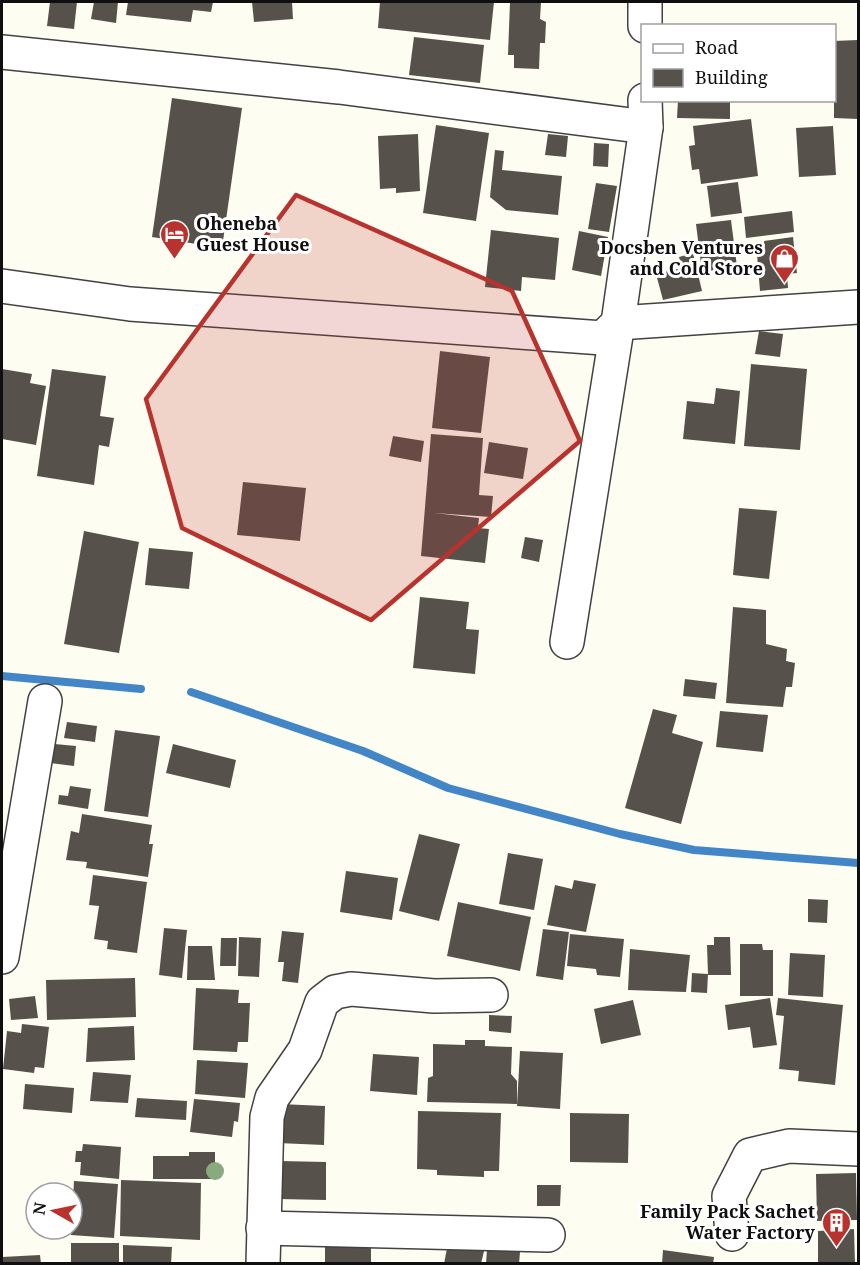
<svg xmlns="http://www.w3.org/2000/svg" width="860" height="1265" font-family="'Noto Serif',serif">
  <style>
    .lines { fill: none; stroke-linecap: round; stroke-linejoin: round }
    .stream { stroke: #4386c7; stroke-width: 8 }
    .building { fill: #57514b }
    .minor-casing { stroke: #424242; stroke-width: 36 }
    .minor { stroke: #fff; stroke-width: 33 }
    .tree { fill: #89a97f }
    .marked { fill: #b8332d; fill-opacity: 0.2; stroke: #b8332d; stroke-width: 4.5; stroke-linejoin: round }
    .labels { text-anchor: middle; stroke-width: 6; stroke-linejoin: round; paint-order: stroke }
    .poi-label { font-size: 18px; font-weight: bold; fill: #0f0f0f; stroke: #fff; text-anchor: end }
  </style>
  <rect width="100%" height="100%" fill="#fefdf1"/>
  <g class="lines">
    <g class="stream">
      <polyline points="2,676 141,689"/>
      <polyline points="191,692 363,751 448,788 620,834 694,850 858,863"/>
    </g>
  </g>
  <g class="building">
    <polygon points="50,2 77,2 74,29 47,26"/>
    <polygon points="94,2 118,2 116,23 91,19"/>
    <polygon points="128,2 213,2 211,12 193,10 191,22 126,15"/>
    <polygon points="252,2 292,2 293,19 254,22"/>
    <polygon points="380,2 494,2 490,40 378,28"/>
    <polygon points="510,2 541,2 540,19 546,22 545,43 540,43 539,69 514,68 514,55 508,55"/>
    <polygon points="414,37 484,45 480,83 409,75"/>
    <polygon points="858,40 858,119 834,118 834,41"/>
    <polygon points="172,98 242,108 222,248 152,237"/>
    <polygon points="678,100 730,100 730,119 677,118"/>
    <polygon points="751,119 758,176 701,184 699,169 692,170 689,146 695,145 693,126"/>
    <polygon points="436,125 489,133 476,221 423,213"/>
    <polygon points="833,126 836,175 799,177 796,128"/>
    <polygon points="418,134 420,191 396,193 396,188 380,189 378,136"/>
    <polygon points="548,134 568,136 566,157 545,155"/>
    <polygon points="594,143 609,144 608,167 593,166"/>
    <polygon points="495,150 504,151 502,170 562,176 558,215 506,210 490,197"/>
    <polygon points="738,182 742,213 711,217 707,186"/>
    <polygon points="596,183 617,186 609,232 588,229"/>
    <polygon points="792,211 794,232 746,238 744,217"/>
    <polygon points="731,220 737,267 702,272 696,224"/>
    <polygon points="491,230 559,238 555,280 522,277 521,291 485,287"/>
    <polygon points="579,231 608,237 601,276 572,270"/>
    <polygon points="793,237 797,273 787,274 788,288 760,291 757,254 765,253 764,241"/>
    <polygon points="693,253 702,291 663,300 656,274 682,268 679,257"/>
    <polygon points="759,331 783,334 780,357 755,354"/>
    <polygon points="440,351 490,357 481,433 432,428"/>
    <polygon points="751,364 807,369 800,450 744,446"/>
    <polygon points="2,369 32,374 30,383 46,386 36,445 2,439"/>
    <polygon points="52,369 106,376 100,416 114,418 109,447 99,445 94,485 37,476"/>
    <polygon points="716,388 740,391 735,444 683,439 687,401 714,404"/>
    <polygon points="431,434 483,438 479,495 493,496 491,517 434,513 479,518 478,528 489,529 485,563 421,556"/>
    <polygon points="393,436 424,441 421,462 389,456"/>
    <polygon points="489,442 528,448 523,479 484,473"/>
    <polygon points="243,482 306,488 300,541 237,535"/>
    <polygon points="739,508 777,511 769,579 733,575"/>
    <polygon points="84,531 139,542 119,653 64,644"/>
    <polygon points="525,537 543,540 539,562 521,558"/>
    <polygon points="149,548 193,552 189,589 145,585"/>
    <polygon points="420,597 469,602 466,629 479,630 475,674 413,668"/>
    <polygon points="733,607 766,610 766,644 787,649 786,661 795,663 792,687 786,687 783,707 726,703"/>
    <polygon points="685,679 717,683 715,699 683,696"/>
    <polygon points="653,709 677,715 672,733 703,742 681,824 625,808"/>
    <polygon points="720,711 768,715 763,752 716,747"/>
    <polygon points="67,722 97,726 95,742 64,738"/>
    <polygon points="115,730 160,736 148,817 104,811"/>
    <polygon points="44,743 76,746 74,766 42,762"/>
    <polygon points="173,744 236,760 230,788 166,773"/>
    <polygon points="70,786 91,789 88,809 58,804 59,795 68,796"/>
    <polygon points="82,814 152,825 149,844 153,844 148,877 86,868 87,862 66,860 71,831 79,833"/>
    <polygon points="419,834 460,844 439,921 399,911"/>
    <polygon points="508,853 543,859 534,910 499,904"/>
    <polygon points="346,871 398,878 392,920 340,912"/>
    <polygon points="93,875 147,882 137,953 107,949 108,941 94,939 99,906 89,905"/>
    <polygon points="574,880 596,884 586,932 547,925 555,885 572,889"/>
    <polygon points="808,899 828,900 827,923 808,922"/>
    <polygon points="458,902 531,917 520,971 447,956"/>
    <polygon points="164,928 187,930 182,978 159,975"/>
    <polygon points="543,929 569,932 563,980 536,976"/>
    <polygon points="282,931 304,933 298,983 282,981 284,962 278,962"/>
    <polygon points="570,934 624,939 620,977 597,975 596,969 567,966"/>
    <polygon points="239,937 261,938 259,977 238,976"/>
    <polygon points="714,937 730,937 731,975 708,975 707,945 714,945"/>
    <polygon points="221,938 237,938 236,966 220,966"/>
    <polygon points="740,944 762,944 763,950 773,950 773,996 740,996"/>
    <polygon points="188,946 212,946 215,980 187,980"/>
    <polygon points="630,949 690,955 686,992 628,990"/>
    <polygon points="790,953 825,955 823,997 788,995"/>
    <polygon points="692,973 708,974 707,993 691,992"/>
    <polygon points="135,978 136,1017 47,1020 46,980"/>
    <polygon points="196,988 239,990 238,1003 250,1003 248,1042 238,1042 237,1052 193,1050"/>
    <polygon points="35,996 38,1018 11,1020 9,999"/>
    <polygon points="770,998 777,1045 753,1048 750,1027 728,1030 725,1005"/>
    <polygon points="778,998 843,1005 835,1085 798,1081 799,1071 779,1069 784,1016 776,1015"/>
    <polygon points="633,1000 641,1035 601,1044 594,1009"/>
    <polygon points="489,1015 512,1016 511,1033 489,1031"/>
    <polygon points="22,1024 49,1027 44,1068 35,1067 34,1073 3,1069 7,1031 21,1033"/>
    <polygon points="134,1026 135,1060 86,1062 88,1028"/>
    <polygon points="465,1040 485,1040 485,1046 512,1047 511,1074 517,1081 517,1104 427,1102 428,1078 433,1076 433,1044 465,1045"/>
    <polygon points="520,1051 563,1053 560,1109 517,1106"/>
    <polygon points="373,1054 419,1057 417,1095 370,1091"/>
    <polygon points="197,1060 248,1063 245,1098 195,1094"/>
    <polygon points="93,1072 131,1075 128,1103 90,1101"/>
    <polygon points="25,1084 74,1088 72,1113 23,1109"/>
    <polygon points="137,1098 187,1101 186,1120 135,1117"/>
    <polygon points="194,1099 240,1103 238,1122 234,1121 232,1137 190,1132"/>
    <polygon points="280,1104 325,1106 324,1145 278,1143"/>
    <polygon points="418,1111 501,1113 499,1171 484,1171 484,1177 437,1175 437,1170 417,1169"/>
    <polygon points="570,1113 629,1114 628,1163 570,1162"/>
    <polygon points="83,1144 121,1147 119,1179 80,1175 81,1162 75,1162 76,1151 82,1151"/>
    <polygon points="189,1152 215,1152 215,1179 153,1179 153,1156 189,1156"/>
    <polygon points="280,1161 326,1162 326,1200 279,1199"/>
    <polygon points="856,1173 857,1220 817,1221 816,1174"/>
    <polygon points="121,1180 201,1183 200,1240 120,1236"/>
    <polygon points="74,1181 118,1184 114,1238 71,1235"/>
    <polygon points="537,1185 561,1185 560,1206 537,1206"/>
    <polygon points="854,1229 855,1264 818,1264 818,1231"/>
    <polygon points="71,1243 119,1243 119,1263 71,1264"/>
    <polygon points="448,1243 484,1251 481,1264 444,1264"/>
    <polygon points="123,1245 172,1247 171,1264 123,1264"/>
    <rect x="325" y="1247" width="46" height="17"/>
    <polygon points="487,1249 520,1252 519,1264 486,1264"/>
    <polygon points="663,1250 714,1257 713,1264 662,1264"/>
    <polygon points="40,1255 41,1264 2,1264 2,1257"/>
  </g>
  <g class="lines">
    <defs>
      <g id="minor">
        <polyline points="645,2 645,26"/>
        <polyline points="2,52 339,87 646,127"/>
        <polyline points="2,286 130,304 603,338 618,323 858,307"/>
        <polyline points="567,642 618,323 646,127 645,100"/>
        <polyline points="2,957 45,701"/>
        <polyline points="263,1228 548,1235"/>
        <polyline points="732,1234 729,1196 750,1155 789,1146 858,1149"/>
        <polyline points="263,1264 267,1117 272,1098 305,1050 322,1002 335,992 351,989 434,996 491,995"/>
      </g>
    </defs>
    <use href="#minor" class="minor-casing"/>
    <use href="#minor" class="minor"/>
  </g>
  <circle class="tree" cx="215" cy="1171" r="9"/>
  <path class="marked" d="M296,195l216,96 68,150 -209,179 -189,-92 -36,-129z"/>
  <defs>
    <symbol id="hotel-pin" viewBox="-11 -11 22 30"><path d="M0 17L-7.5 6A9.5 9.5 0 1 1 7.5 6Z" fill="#b8332d" stroke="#fff"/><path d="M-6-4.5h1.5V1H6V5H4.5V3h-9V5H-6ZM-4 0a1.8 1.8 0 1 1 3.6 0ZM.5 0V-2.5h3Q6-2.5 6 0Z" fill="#fff"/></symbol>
    <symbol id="shop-pin" viewBox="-11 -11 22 30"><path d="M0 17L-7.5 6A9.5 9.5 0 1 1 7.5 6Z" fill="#b8332d" stroke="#fff"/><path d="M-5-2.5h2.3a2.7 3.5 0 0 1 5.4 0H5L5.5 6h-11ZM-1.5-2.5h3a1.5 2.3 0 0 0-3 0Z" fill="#fff"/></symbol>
    <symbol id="building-pin" viewBox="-11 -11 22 30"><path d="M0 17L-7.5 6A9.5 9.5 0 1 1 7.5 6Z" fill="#b8332d" stroke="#fff"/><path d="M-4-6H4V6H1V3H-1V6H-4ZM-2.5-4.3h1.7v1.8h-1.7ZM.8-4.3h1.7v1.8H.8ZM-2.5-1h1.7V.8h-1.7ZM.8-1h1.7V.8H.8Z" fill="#fff"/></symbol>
  </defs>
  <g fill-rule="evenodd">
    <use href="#hotel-pin" x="158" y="218" width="33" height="45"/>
    <use href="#shop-pin" x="768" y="242" width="33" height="45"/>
    <use href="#building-pin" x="820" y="1206" width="33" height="45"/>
  </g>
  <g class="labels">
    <g class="poi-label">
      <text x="196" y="230" text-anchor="start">Oheneba<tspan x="196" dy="21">Guest House</tspan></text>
      <text x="763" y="254">Docsben Ventures<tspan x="763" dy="21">and Cold Store</tspan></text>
      <text x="815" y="1218">Family Pack Sachet<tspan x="815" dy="21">Water Factory</tspan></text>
    </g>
  </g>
  <rect width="860" height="1265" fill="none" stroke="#0f0f0f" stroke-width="6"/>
  <rect x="641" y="24" width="195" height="78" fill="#ffffff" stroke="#9f9f9f" stroke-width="1.5"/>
  <rect x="653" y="44" width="30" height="9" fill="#ffffff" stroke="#9f9f9f" stroke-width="1.5"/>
  <text x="695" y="54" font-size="18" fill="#0f0f0f">Road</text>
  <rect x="653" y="69" width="30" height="18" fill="#57514b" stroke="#9f9f9f" stroke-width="1.5"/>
  <text x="695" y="84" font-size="18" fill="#0f0f0f">Building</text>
  <g transform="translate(54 1211) rotate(279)"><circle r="28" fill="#ffffff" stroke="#9f9f9f" stroke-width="1.5"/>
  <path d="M0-4.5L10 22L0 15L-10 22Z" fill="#b8332d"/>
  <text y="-9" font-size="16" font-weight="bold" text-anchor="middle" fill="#0f0f0f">N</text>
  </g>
</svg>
